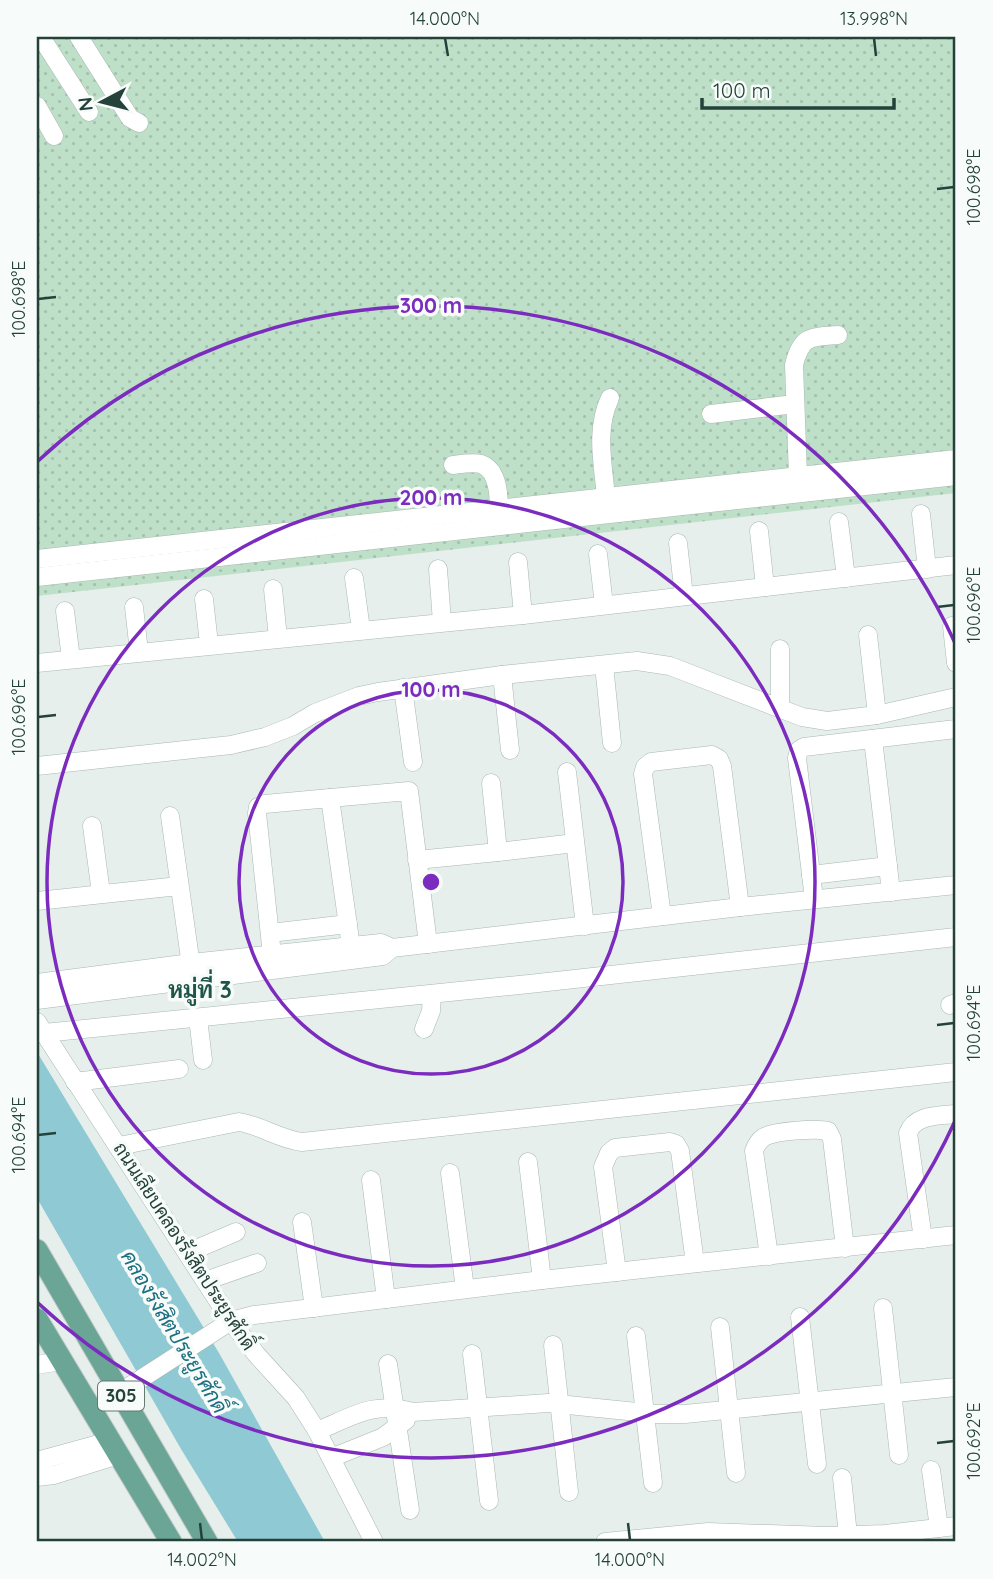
<svg xmlns="http://www.w3.org/2000/svg" width="993" height="1579" font-family="Quicksand,Sarabun,sans-serif">
  <style>
    .grass { fill: url(#grass-dots) }
    .water { fill: #8ec9d4 }
    .lines { fill: none; stroke-linecap: round; stroke-linejoin: round }
    .minor-casing { stroke: #a8b8b2; stroke-width: 19 }
    .major-casing { stroke: #c2cac8; stroke-width: 23 }
    .minor { stroke: #fff; stroke-width: 18 }
    .major { stroke: #6aa596; stroke-width: 21 }
    .ticks { fill: none; stroke: #24423a; stroke-width: 2.5 }
    .ring { fill: none; stroke: #7b2cbf; stroke-width: 3.5 }
    .labels { text-anchor: middle; stroke-width: 7; stroke-linejoin: round; paint-order: stroke }
    .shield { fill: #f7fbf9; stroke: #637a73; stroke-width: 2 }
    .shield-label { font-size: 18px; font-weight: bold; fill: #24423a }
    .street-label { font-size: 19px; fill: #24423a; stroke: #f7fbf9 }
    .water-label { font-size: 21px; font-style: italic; fill: #1c6f80; stroke: #f7fbf9 }
    .quarter-label { font-size: 23px; font-weight: bold; fill: #1f5548; stroke: #f7fbf9 }
    .centre { fill: #7b2cbf; stroke: #f7fbf9; stroke-width: 3.5 }
    .ring-label { font-size: 21px; text-anchor: middle; font-weight: bold; fill: #7b2cbf; stroke: #f7fbf9; stroke-width: 7; stroke-linejoin: round; paint-order: stroke }
    .neatline { fill: none; stroke: #24423a; stroke-width: 2.5 }
    .ticks-label { font-size: 18px; text-anchor: middle; fill: #24423a }
  </style>
  <defs>
    <pattern id="grass-dots" width="8" height="8" patternUnits="userSpaceOnUse" patternTransform="scale(1.75)"><rect width="8" height="8" fill="#bfe0c8"/><path d="M2 2h.1M6 6h.1" fill="none" stroke="#a4c1ad" stroke-width="1.8" stroke-linecap="round"/></pattern>
  </defs>
  <rect width="100%" height="100%" fill="#e6efeb"/>
  <polygon class="grass" points="37,37 956,37 956,493 37,596"/>
  <polygon class="water" points="37,1052 219,1353 325,1542 238,1542 181,1449 37,1198"/>
  <g class="lines">
    <defs>
      <g id="minor">
        <polyline points="41,37 89,112"/>
        <polyline points="79,37 130,118 139,123"/>
        <polyline points="37,106 54,136"/>
        <polyline points="711,414 795,404"/>
        <path d="M453,465c8,-1 20,-3 28,-1 20,7 18,40 18,57"/>
        <path d="M798,476l-4,-111c7,-29 16,-28 44,-30"/>
        <path d="M606,497c-3,-33 -11,-68 4,-99"/>
        <polyline points="921,514 927,569"/>
        <polyline points="839,522 846,578"/>
        <polyline points="759,531 765,587"/>
        <polyline points="678,543 684,596"/>
        <polyline points="598,554 604,605"/>
        <polyline points="37,559 956,459"/>
        <polyline points="518,562 523,615"/>
        <polyline points="438,569 442,622"/>
        <polyline points="37,577 956,476"/>
        <polyline points="354,578 361,630"/>
        <polyline points="273,589 278,638"/>
        <polyline points="204,599 209,644"/>
        <polyline points="134,607 139,652"/>
        <polyline points="65,611 71,659"/>
        <polyline points="952,626 956,663"/>
        <polyline points="868,635 877,715"/>
        <polyline points="37,663 523,615 956,565"/>
        <polyline points="604,665 612,743"/>
        <polyline points="502,675 510,750"/>
        <polyline points="403,688 413,762"/>
        <polyline points="780,708 780,649"/>
        <polyline points="873,739 891,892"/>
        <polyline points="37,766 231,745 265,737 293,726 315,713 359,696 378,692 502,675 637,661 670,666 802,717 827,721 877,715 956,697"/>
        <polyline points="567,772 585,926"/>
        <polyline points="330,798 409,791 428,944"/>
        <polyline points="170,816 192,973"/>
        <polyline points="92,826 101,893"/>
        <polyline points="498,852 575,843"/>
        <polyline points="417,860 498,852 491,783"/>
        <polyline points="811,875 888,866"/>
        <polyline points="814,899 797,758 799,750 804,747 956,729"/>
        <polyline points="37,901 179,886"/>
        <polyline points="662,916 643,774 645,767 651,762 712,755 719,759 722,766 740,907"/>
        <polyline points="270,933 348,924"/>
        <polyline points="272,955 257,813 258,807 265,804 330,798 351,947"/>
        <polyline points="37,983 191,963 381,943 392,948 740,907 956,885"/>
        <polyline points="37,1000 383,956 392,948"/>
        <polyline points="950,1005 956,1003"/>
        <polyline points="198,1018 203,1060"/>
        <polyline points="37,1022 231,1321 256,1354 296,1398 317,1431 374,1542"/>
        <polyline points="424,1029 431,1011 432,994"/>
        <polyline points="44,1033 529,984 956,937"/>
        <polyline points="75,1082 179,1069"/>
        <path d="M119,1146l120,-24c23,4 40,17 63,20l654,-70"/>
        <polyline points="528,1162 542,1280"/>
        <polyline points="450,1173 465,1289"/>
        <polyline points="371,1180 386,1299"/>
        <polyline points="302,1222 314,1308"/>
        <path d="M923,1239l-15,-106c7,-19 31,-17 48,-19"/>
        <polyline points="187,1253 236,1232"/>
        <path d="M769,1256l-15,-105c2,-6 4,-10 10,-14 11,-6 52,-9 64,-6l4,8 13,109"/>
        <polyline points="617,1272 603,1167 609,1153 615,1148 670,1142 676,1144 680,1151 695,1263"/>
        <polyline points="205,1281 257,1263"/>
        <polyline points="883,1308 899,1455"/>
        <polyline points="800,1317 817,1464"/>
        <polyline points="720,1327 736,1473"/>
        <polyline points="636,1336 653,1483"/>
        <polyline points="553,1345 569,1492"/>
        <polyline points="472,1354 489,1501"/>
        <polyline points="388,1364 410,1510"/>
        <polyline points="37,1365 61,1361"/>
        <polyline points="119,1393 231,1321 254,1315 542,1280 956,1235"/>
        <path d="M317,1431c37,-15 55,-30 96,-19l135,-9 109,11h28l271,-27"/>
        <polyline points="331,1458 383,1437 406,1420"/>
        <polyline points="37,1461 110,1441"/>
        <polyline points="931,1470 939,1528"/>
        <polyline points="37,1477 54,1475 119,1455"/>
        <polyline points="842,1478 848,1535"/>
        <polyline points="605,1542 708,1532 827,1536 885,1534 956,1526"/>
      </g>
      <g id="major">
        <polyline points="37,1250 207,1542"/>
        <polyline points="37,1319 171,1542"/>
      </g>
    </defs>
    <use href="#minor" class="minor-casing"/>
    <use href="#major" class="major-casing"/>
    <use href="#minor" class="minor"/>
    <use href="#major" class="major"/>
  </g>
  <path class="ticks" d="M445,38l3,18M874,38l2,18M937,189l17,-2M38,299l18,-2M937,607l17,-2M38,717l18,-2M937,1025l17,-2M38,1135l18,-2M937,1443l17,-2M200,1523l2,17M628,1523l2,17"/>
  <g class="ring">
    <circle cx="431" cy="882" r="192"/>
    <circle cx="431" cy="882" r="384"/>
    <path d="M955 1121A576 576 0 0 1 38 1303M38 461A576 576 0 0 1 955 643"/>
  </g>
  <g class="labels">
    <rect class="shield" x="98" y="1381.5" width="46" height="29" rx="5"/>
    <g class="shield-label">
      <text x="121" y="1402">305</text>
    </g>
    <g class="street-label">
      <text transform="translate(185 1246) rotate(57)" y="7">ถนนเลียบคลองรังสิตประยูรศักดิ์</text>
    </g>
    <g class="water-label">
      <text transform="translate(174 1332) rotate(59)" y="7">คลองรังสิตประยูรศักดิ์</text>
    </g>
    <g class="quarter-label">
      <text x="200" y="998">หมู่ที่ 3</text>
    </g>
  </g>
  <circle cx="431" cy="882" r="10" class="centre"/>
  <g class="ring-label">
    <text x="431" y="313">300 m</text>
    <text x="431" y="505">200 m</text>
    <text x="431" y="697">100 m</text>
  </g>
  <rect width="993" height="1579" fill="none" stroke="#f7fbf9" stroke-width="77"/>
  <g transform="translate(102 102) rotate(263)" stroke="#f7fbf9" stroke-width="5" paint-order="stroke">
  <path d="M0-5L12 26L0 18L-12 26Z" fill="#24423a"/>
  <text y="-10" font-size="19" font-weight="bold" text-anchor="middle" fill="#24423a">N</text>
  </g>
  <path d="M702 98v10h192v-10" fill="none" stroke="#24423a" stroke-width="3.5"/>
  <text x="713" y="98" font-size="21" fill="#24423a" stroke="#f7fbf9" stroke-width="5" paint-order="stroke">100 m</text>
  <rect x="38" y="38" width="916" height="1502" class="neatline"/>
  <g class="ticks-label">
    <text x="445" y="25">14.000°N</text>
    <text x="874" y="25">13.998°N</text>
    <text transform="translate(974 187) rotate(-90)" y="6">100.698°E</text>
    <text transform="translate(19 299) rotate(-90)" y="6">100.698°E</text>
    <text transform="translate(974 605) rotate(-90)" y="6">100.696°E</text>
    <text transform="translate(19 717) rotate(-90)" y="6">100.696°E</text>
    <text transform="translate(974 1023) rotate(-90)" y="6">100.694°E</text>
    <text transform="translate(19 1135) rotate(-90)" y="6">100.694°E</text>
    <text transform="translate(974 1441) rotate(-90)" y="6">100.692°E</text>
    <text x="202" y="1566">14.002°N</text>
    <text x="630" y="1566">14.000°N</text>
  </g>
</svg>
